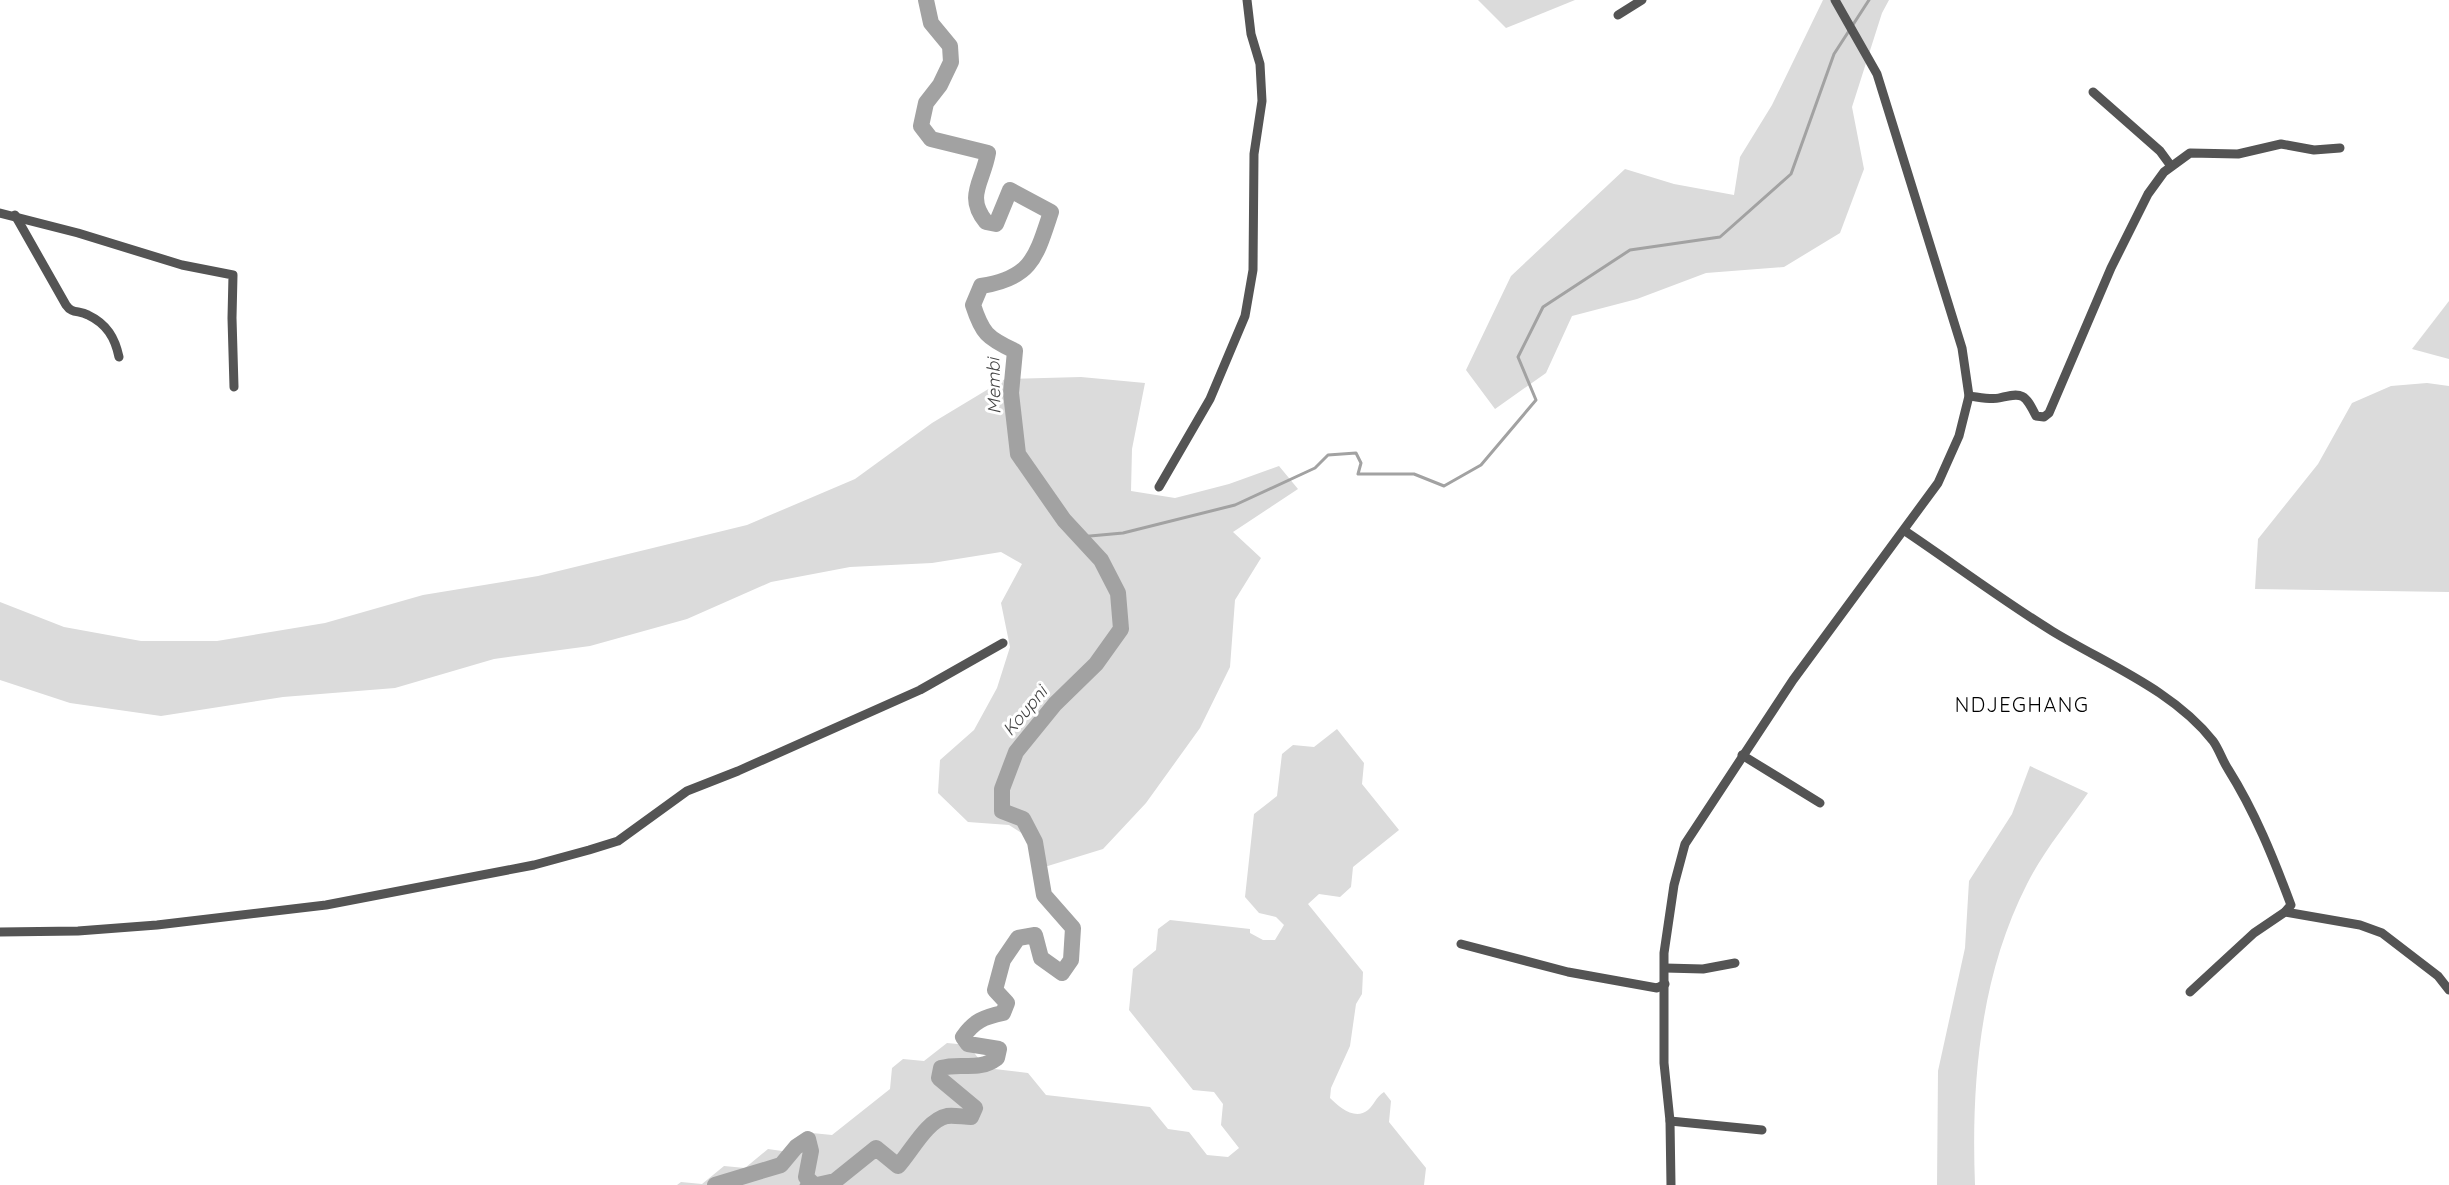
<svg xmlns="http://www.w3.org/2000/svg" width="2449" height="1185" font-family="Quicksand,sans-serif">
  <style>
    .green { fill: #dbdbdb }
    .lines { fill: none; stroke-linecap: round; stroke-linejoin: round }
    .stream { stroke: #a2a2a2; stroke-width: 3 }
    .river { stroke: #a2a2a2; stroke-width: 16 }
    .minor { stroke: #545454; stroke-width: 9 }
    .labels { text-anchor: middle; stroke-width: 6; stroke-linejoin: round; paint-order: stroke }
    .water-label { font-size: 18px; font-style: italic; fill: #434343; stroke: #fff }
    .quarter-label { font-size: 20px; letter-spacing: 1.5px; fill: #000; stroke: #fff }
  </style>
  <rect width="100%" height="100%" fill="#fff"/>
  <g class="green">
    <polygon points="1478,0 1575,0 1506,28"/>
    <polygon points="1823,0 1889,0 1882,13 1852,107 1864,169 1840,233 1784,267 1706,273 1637,299 1572,316 1546,373 1495,409 1466,370 1511,276 1625,169 1674,184 1734,195 1740,157 1772,105"/>
    <polygon points="2449,301 2449,359 2412,349"/>
    <polygon points="1081,377 1145,383 1132,449 1131,491 1175,498 1229,484 1279,466 1298,489 1233,532 1261,558 1235,600 1230,667 1200,728 1146,803 1103,849 1038,869 1039,844 1009,825 968,822 938,793 940,760 974,730 997,688 1010,647 1001,603 1022,564 1001,552 932,563 850,567 771,582 687,619 590,646 494,659 395,688 283,697 161,716 70,703 0,680 0,602 64,627 141,641 217,641 325,623 423,595 538,576 747,525 855,479 932,423 1005,379"/>
    <polygon points="2427,383 2449,386 2449,592 2255,589 2258,539 2318,464 2352,403 2391,386"/>
    <path d="M1337,729l27,34 -2,21 37,46 -46,37 -2,20 -11,10 -21,-3 -11,10 55,68 -1,22 -6,10 -6,42 -19,42 -1,10c9,9 25,23 38,12 6,-5 8,-13 16,-18l7,9 -2,21 37,46 -2,17h-747l4,-3 21,2 22,-18 21,2 23,-19 21,3 23,-19 20,2 58,-46 2,-21 11,-9 21,2 23,-18 21,2 18,23 42,5 18,22 104,12 18,22 21,3 18,23 21,2 11,-9 -18,-23 2,-21 -9,-12 -21,-2 -64,-80 4,-41 23,-19 2,-21 12,-9 80,9v4l13,7h12l9,-15 -8,-8 -17,-4 -14,-16 9,-83 23,-18 5,-42 11,-9 21,2z"/>
    <path d="M2030,766l58,27c-20,29 -45,59 -61,91 -47,92 -56,199 -52,301h-38l1,-114 27,-123 4,-67 43,-67z"/>
  </g>
  <g class="lines">
    <g class="stream">
      <polyline points="1079,537 1123,533 1235,505 1315,468 1328,455 1356,453 1361,463 1358,474 1414,474 1444,486 1481,465 1536,400 1518,357 1543,307 1630,250 1720,237 1791,174 1834,54 1869,0"/>
      <polyline points="801,1185 806,1177"/>
    </g>
    <g class="river">
      <polyline points="715,1185 781,1165 796,1147 808,1139 811,1151 806,1177 814,1185"/>
      <path d="M817,1185l18,-4 41,-33 22,18c13,-14 29,-46 49,-50 7,-1 17,1 24,1l4,-9 -36,-30 2,-10c20,-6 37,4 56,-10l2,-9 -31,-5 -5,-7c11,-16 21,-20 40,-24l4,-10 -12,-13 8,-30 15,-22 17,-3 6,23 21,15 9,-13 2,-32 -29,-33 -9,-53 -12,-23 -21,-8v-22l14,-37 39,-48 41,-40 25,-35 -3,-36 -17,-33 -37,-40 -46,-66 -7,-61 4,-42c-28,-13 -33,-18 -42,-46l8,-19c51,-8 55,-29 70,-74l-41,-22 -14,34 -10,-2c-21,-26 -3,-40 2,-69l-57,-14 -10,-13 5,-23 14,-18 11,-23 -1,-16 -19,-23 -5,-23"/>
    </g>
    <g class="minor">
      <polyline points="1618,15 1642,0"/>
      <polyline points="2093,92 2160,151 2171,166"/>
      <polyline points="0,213 78,233 182,265 233,275 232,318 234,387"/>
      <path d="M15,215l51,90c6,9 13,5 22,10 19,9 27,23 31,42"/>
      <path d="M1969,396c9,1 22,4 30,2 24,-6 26,-4 37,18l8,1 5,-4 62,-145 37,-74 16,-22 26,-19 48,1 43,-10 33,6 26,-2"/>
      <polyline points="1159,487 1210,399 1245,316 1253,270 1254,154 1262,101 1260,64 1251,34 1247,0"/>
      <path d="M1905,531c49,33 97,69 147,100 54,33 121,59 161,110 6,8 9,19 15,28 27,43 45,88 63,136l-6,7 -31,21 -64,59"/>
      <polyline points="1742,755 1820,803"/>
      <polyline points="2285,912 2360,925 2382,933 2438,976 2449,990"/>
      <polyline points="0,932 78,931 157,925 326,905 534,865 589,850 618,841 687,791 738,771 920,690 1003,643"/>
      <polyline points="1461,944 1568,972 1657,988 1665,984"/>
      <polyline points="1665,968 1703,969 1735,963"/>
      <polyline points="1670,1121 1762,1130"/>
      <polyline points="1671,1185 1670,1121 1664,1063 1664,953 1674,885 1685,844 1793,680 1938,483 1959,436 1969,396 1962,348 1877,74 1835,0"/>
    </g>
  </g>
  <g class="labels">
    <g class="water-label">
      <text transform="translate(994 386) rotate(-91)" y="6">Membi</text>
      <text transform="translate(1025 711) rotate(-50)" y="6">Koupni</text>
    </g>
    <g class="quarter-label">
      <text x="2022" y="712">NDJEGHANG</text>
    </g>
  </g>
</svg>
